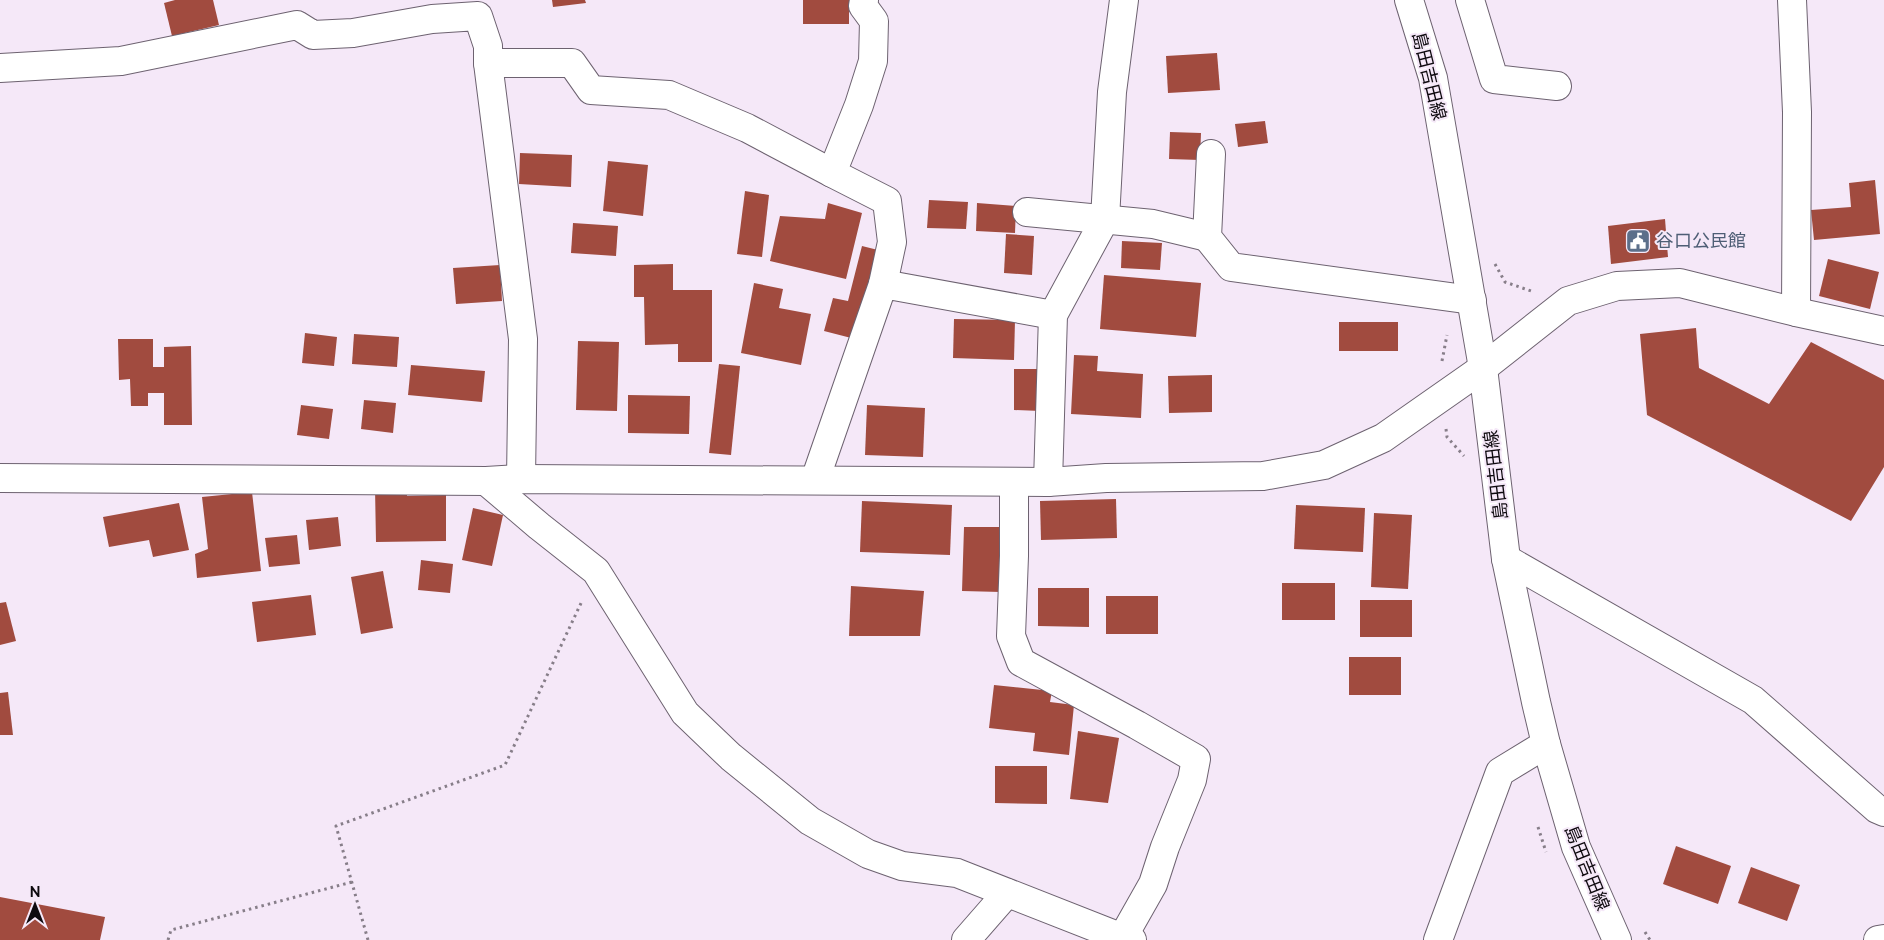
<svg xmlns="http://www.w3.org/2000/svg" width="1884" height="940" font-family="Raleway,'Noto Sans JP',sans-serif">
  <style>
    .building { fill: #a14b3f }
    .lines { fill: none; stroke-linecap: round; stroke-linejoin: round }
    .minor-casing { stroke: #6d6270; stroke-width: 30 }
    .tertiary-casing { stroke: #6d6270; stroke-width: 30 }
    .primary-casing { stroke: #6d6270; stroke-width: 30 }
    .path { stroke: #877e89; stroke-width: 3; stroke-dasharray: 2.5 4; stroke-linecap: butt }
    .minor { stroke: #fff; stroke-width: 28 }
    .tertiary { stroke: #fff; stroke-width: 28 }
    .primary { stroke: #fff; stroke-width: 28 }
    .labels { text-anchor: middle; stroke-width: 4; stroke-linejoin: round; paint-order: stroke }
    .street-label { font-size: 18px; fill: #0e0a0f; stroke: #f5e8f8 }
    .service-label { font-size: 18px; fill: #4e5e75; stroke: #f5e8f8; text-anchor: start }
  </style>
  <rect width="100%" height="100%" fill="#f5e8f8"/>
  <g class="building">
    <polygon points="175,0 213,0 219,25 172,36 164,3"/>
    <polygon points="552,0 585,0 586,3 553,7"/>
    <rect x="803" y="0" width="46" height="24"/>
    <polygon points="1217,53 1220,90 1168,93 1166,56"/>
    <polygon points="1265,121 1268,143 1238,147 1235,124"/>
    <polygon points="1170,132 1201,133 1200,160 1169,159"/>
    <polygon points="520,153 572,155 571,187 519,184"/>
    <polygon points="608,161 648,165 643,216 603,211"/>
    <polygon points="1875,180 1880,234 1814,240 1811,210 1851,207 1849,183"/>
    <polygon points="745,191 769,195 762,257 737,254"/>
    <polygon points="929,200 968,202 966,229 927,228"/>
    <polygon points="828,203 862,213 846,279 770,261 780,216 825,219"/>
    <polygon points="977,203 1016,206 1015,233 976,231"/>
    <polygon points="1665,219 1668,257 1611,264 1608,226"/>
    <polygon points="573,223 618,226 616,256 571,253"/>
    <polygon points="1006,234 1034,236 1032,275 1004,273"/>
    <polygon points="1122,241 1162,243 1160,270 1121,268"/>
    <polygon points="862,246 882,251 859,340 824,331 833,298 848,301"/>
    <polygon points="1828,259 1879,272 1870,309 1819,296"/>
    <polygon points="673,264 673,290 712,290 712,362 678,362 678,344 645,345 644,297 634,297 634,265"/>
    <polygon points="500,265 502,301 456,304 453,268"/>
    <polygon points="1104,275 1201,283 1196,337 1100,329"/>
    <polygon points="754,283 783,289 779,308 811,314 801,365 741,353"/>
    <polygon points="954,319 1015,320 1014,360 953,358"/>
    <rect x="1339" y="322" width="59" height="29"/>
    <polygon points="1696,328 1699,368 1769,404 1811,342 1884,380 1884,467 1851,521 1647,415 1640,334"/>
    <polygon points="305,333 337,337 334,366 302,363"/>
    <polygon points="354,334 399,337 397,367 352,364"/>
    <polygon points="118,339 153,339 153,367 164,367 164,347 191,346 192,425 164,425 164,393 148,393 148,406 131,406 130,379 119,380"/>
    <polygon points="578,341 619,342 617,411 576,410"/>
    <polygon points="1074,355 1098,356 1097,371 1143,374 1141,418 1071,414"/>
    <polygon points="719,364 740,366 731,455 709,453"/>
    <polygon points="411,365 485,371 482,402 408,395"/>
    <polygon points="1014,369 1042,369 1041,411 1014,410"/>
    <polygon points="1212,375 1212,412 1169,413 1168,376"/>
    <polygon points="628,395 690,396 689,434 628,433"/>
    <polygon points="364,400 396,403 393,433 361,429"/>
    <polygon points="301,405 333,409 329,439 297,435"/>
    <polygon points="867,405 925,408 923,457 865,455"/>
    <polygon points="407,487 407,496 446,495 446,541 376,542 375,488"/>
    <polygon points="252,492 261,571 197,578 195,554 208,549 202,497"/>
    <polygon points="1116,499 1117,538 1041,540 1040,501"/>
    <polygon points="862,501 952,505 950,555 860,552"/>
    <polygon points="179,503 189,550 153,557 149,540 109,547 103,517"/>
    <polygon points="1296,505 1365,508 1363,552 1294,549"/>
    <polygon points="473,508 503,515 492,566 462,560"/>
    <polygon points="1374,513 1412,515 1408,589 1371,587"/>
    <polygon points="338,517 341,546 309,550 306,520"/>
    <polygon points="964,527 1002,527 1001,592 962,591"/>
    <polygon points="297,535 300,564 269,567 265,538"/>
    <polygon points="421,560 453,564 450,593 418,590"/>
    <polygon points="383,571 393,628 361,634 351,577"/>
    <rect x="1282" y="583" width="53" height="37"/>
    <polygon points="851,586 924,591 920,636 849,636"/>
    <polygon points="1038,588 1089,588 1089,627 1038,626"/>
    <polygon points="311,595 316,635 257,642 252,602"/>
    <rect x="1106" y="596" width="52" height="38"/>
    <rect x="1360" y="600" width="52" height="37"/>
    <polygon points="6,602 16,641 0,645 0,603"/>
    <rect x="1349" y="657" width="52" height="38"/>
    <polygon points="994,685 1052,691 1050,702 1074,705 1069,755 1033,751 1035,733 989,728"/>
    <polygon points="8,692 13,735 0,735 0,693"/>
    <polygon points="1078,731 1119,738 1108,803 1070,799"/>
    <polygon points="995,766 1047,766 1047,804 995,803"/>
    <polygon points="1676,846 1731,866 1718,904 1663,884"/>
    <polygon points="1751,867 1800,885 1787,921 1738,903"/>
    <polygon points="0,897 105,917 100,940 0,940"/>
  </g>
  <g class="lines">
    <defs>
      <g id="minor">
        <polyline points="864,0 863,6 874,21 873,61 859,105 832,173 887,201 892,242 883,284"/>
        <polyline points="1470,0 1494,79 1557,86"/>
        <polyline points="1792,0 1797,112 1796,312"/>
        <polyline points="0,68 121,61 297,25 313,35 353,33 432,19 478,16 488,46 488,63"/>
        <polyline points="1211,154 1207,237 1231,267 1472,300"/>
        <polyline points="1027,212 1153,224 1207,237"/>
        <polyline points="521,479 523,339 488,63 572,63 591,90 669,95 747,128 832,173"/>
        <polyline points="815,480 883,284 1053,315"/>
        <polyline points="486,481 539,526 596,571 685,713 731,757 810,821 868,854 902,866 957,873 1115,935 1132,940"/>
        <polyline points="1014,482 1014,556 1011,636 1021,662 1137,725 1196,759 1192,780 1165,847 1153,884 1123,937"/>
        <polyline points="1048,482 1053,315 1105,219 1112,92 1124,0"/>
        <polyline points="1506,559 1753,700 1877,809 1884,812"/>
        <polyline points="966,940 1007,893"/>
        <polyline points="1438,940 1500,772 1546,744"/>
      </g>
      <g id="tertiary">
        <polyline points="0,478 486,481 521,479 1048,482 1106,478 1263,476 1324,465 1383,438 1483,368 1568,301 1617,286 1680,283 1796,312 1884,331"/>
        <polyline points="1878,940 1884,939"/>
      </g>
      <polyline id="primary" points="1409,0 1433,78 1483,368 1506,559 1536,702 1546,744 1576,847 1617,940"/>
    </defs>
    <use href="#minor" class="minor-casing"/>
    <use href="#tertiary" class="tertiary-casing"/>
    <use href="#primary" class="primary-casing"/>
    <g class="path">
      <polyline points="1495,264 1505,282 1534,292"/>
      <polyline points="1442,361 1447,335"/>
      <polyline points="1446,429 1447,437 1464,456"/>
      <polyline points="1538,827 1546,852"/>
      <polyline points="1645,932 1650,940"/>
      <polyline points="168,940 171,930 352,882"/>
      <polyline points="368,940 336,826 505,765 582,601"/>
    </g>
    <use href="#minor" class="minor"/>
    <use href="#tertiary" class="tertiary"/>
    <use href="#primary" class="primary"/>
  </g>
  <defs>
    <symbol id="civic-square" viewBox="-11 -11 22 22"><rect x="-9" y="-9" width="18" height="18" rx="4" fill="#5c6f8a" stroke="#f5e8f8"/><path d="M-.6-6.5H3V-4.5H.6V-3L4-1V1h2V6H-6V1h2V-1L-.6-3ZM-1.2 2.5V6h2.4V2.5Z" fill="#fff"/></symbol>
  </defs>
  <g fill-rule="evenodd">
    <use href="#civic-square" x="1624" y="227" width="28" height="28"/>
  </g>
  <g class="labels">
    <g class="street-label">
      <text transform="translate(1429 76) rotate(76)" y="6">島田吉田線</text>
      <text transform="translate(1496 475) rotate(-97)" y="6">島田吉田線</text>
      <text transform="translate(1587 868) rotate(68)" y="6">島田吉田線</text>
    </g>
    <g class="service-label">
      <text x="1656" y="247">谷口公民館</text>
    </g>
  </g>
  <g transform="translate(35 905)" stroke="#f5e8f8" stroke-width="4" paint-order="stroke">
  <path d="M0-4L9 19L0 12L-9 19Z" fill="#0e0a0f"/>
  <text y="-8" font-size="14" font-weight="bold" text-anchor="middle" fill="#0e0a0f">N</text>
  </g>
</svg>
